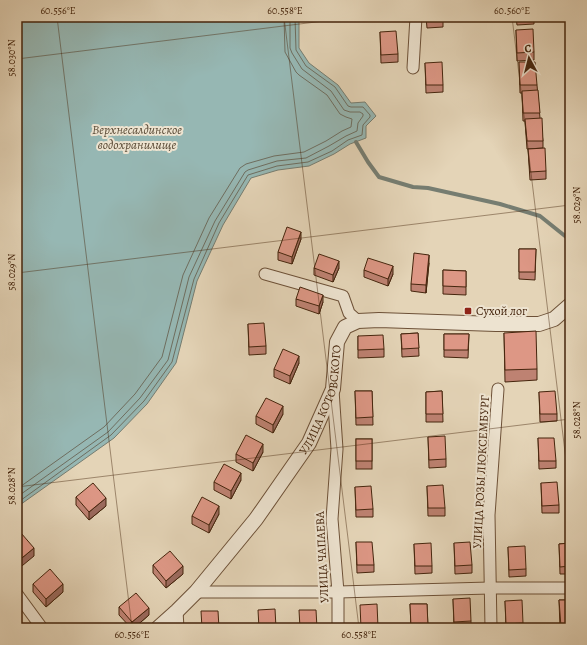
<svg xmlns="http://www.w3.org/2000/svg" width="587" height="645" font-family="Alegreya,serif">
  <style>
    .water { fill: #96b7b3; stroke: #767d71 }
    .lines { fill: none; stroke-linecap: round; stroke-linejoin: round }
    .shore { stroke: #6e6e60; stroke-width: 1 }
    .stream { stroke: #767d71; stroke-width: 4 }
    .minor-casing { stroke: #6d5138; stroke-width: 13 }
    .tertiary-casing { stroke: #6d5138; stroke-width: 16 }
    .minor { stroke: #ede3d0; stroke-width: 11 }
    .tertiary { stroke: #ede3d0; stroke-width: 14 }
    .wall { fill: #be8272; stroke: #45250d }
    .shaded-wall { fill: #9b6a5d; stroke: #45250d }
    .building { fill: #dd9785; stroke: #45250d }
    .ticks { fill: none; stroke: #45250d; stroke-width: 1; stroke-opacity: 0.45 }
    .poi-dot { fill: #8f2418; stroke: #ede3d0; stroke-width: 1.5 }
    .labels { text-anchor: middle; stroke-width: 4; stroke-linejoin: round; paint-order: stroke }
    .poi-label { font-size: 12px; fill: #45250d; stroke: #ede3d0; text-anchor: start }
    .street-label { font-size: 12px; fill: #45250d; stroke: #ede3d0 }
    .water-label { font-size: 13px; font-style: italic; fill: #594a36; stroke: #ede3d0 }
    .neatline { fill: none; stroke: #45250d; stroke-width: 1.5 }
    .ticks-label { font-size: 10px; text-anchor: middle; fill: #45250d }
  </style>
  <rect width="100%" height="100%" fill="#e4d4b7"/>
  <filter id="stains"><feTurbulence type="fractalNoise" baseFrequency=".005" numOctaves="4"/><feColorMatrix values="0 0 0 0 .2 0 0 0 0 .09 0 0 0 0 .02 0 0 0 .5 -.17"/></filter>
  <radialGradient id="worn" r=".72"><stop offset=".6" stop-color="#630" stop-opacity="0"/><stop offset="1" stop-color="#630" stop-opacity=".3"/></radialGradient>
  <polygon class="water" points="17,17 299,17 299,48 309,63 338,85 351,103 365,102 376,116 366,126 366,138 350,144 334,154 309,166 278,170 251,178 223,225 197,281 176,363 147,404 114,438 17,507"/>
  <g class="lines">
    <g class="shore">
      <polyline points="17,489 104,427 135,394 162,357 183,275 209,218 240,168 246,164 274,156 304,152 326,141 342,131 351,127 352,119 346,117 340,114 327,95 299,75 296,72 285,52 284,17"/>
      <polyline points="17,497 108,432 140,398 168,360 189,277 215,221 245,172 248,170 277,161 306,158 329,146 346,136 357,131 358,123 363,116 363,114 360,112 350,112 344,110 331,91 302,69 292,53 290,48 290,17"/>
      <polyline points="17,503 111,435 144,401 172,362 194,279 219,223 248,175 277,166 308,162 332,151 348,140 362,135 363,125 370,117 370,115 363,107 351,107 348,106 335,87 306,66 296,50 295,17"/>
    </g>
    <polyline class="stream" points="356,142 368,162 379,177 413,187 428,188 500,204 540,216 570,240"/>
    <defs>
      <g id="minor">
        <polyline points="413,68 416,17"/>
        <polyline points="265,274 343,296 349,313 358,321"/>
        <polyline points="333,390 337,449 332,519 338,592 338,628"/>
        <polyline points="196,592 338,592 490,588 570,588"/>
        <polyline points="17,594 42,628"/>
        <polyline points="177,611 178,628"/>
        <polyline points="491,628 489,515 498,389"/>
      </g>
      <g id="tertiary">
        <path id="s1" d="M158,628l19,-17 19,-19 60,-73 53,-76 24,-54 4,-47 8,-15 13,-6 21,-1 117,4h43l15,-5 16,-14"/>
      </g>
    </defs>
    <use href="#minor" class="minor-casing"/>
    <use href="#tertiary" class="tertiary-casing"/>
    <use href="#minor" class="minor"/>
    <use href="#tertiary" class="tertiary"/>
  </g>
  <g class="wall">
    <polygon points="426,17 443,17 443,27 427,28"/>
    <polygon points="516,17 534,17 534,24 517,25"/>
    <polygon points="516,30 534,52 534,60 517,61"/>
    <polygon points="380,32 398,54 398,62 381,63"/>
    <polygon points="519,62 537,85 540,118 543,141 543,148 527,149 525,121 523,121 522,93 520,93"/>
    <polygon points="425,63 443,85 443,92 426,93"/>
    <polygon points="528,149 546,171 546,179 530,180"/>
    <polygon points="301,239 292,264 278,260 278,252"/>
    <polygon points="519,249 536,249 535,280 519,279"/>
    <polygon points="429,263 426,293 411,291 411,284"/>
    <polygon points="314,268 339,268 333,282 314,275"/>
    <polygon points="364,270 393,274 388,286 364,277"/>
    <polygon points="443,270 466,271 466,295 443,294"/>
    <polygon points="296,299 323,302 319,314 296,306"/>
    <polygon points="248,324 266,346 266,354 249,355"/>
    <polygon points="418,333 419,356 402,357 401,334"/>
    <polygon points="504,333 537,369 537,380 505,382"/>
    <polygon points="444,334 469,334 468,358 444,357"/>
    <polygon points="358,336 384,349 384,357 358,358"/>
    <polygon points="299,363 290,384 274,377 274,369"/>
    <polygon points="355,391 372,391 373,425 356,425"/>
    <polygon points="442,391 443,422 426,422 426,392"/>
    <polygon points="539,392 557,414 557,421 540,422"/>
    <polygon points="283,414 273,433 256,424 256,416"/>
    <polygon points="428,437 446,459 446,467 429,468"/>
    <polygon points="538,438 556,461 556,468 539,469"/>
    <rect x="356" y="439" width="16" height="30"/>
    <polygon points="263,452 253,471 236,462 236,454"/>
    <polygon points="241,480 231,499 214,490 214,482"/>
    <polygon points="541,483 559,505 559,513 542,513"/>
    <polygon points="427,486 445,508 445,516 428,516"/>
    <polygon points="355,487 373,509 373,517 356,517"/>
    <polygon points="76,497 106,506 89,520 76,505"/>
    <polygon points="219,514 209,533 192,524 192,516"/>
    <polygon points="356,542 374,565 374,572 357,573"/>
    <polygon points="454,543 472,565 472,573 455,574"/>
    <polygon points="570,543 570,574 560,574 559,544"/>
    <polygon points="414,544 432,566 432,573 415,574"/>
    <polygon points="508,547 526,569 526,576 509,577"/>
    <polygon points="153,565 183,574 166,588 153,573"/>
    <polygon points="33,584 63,592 46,607 33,592"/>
    <polygon points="453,599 471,621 471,628 454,628"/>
    <polygon points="559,600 570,600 570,628 560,628"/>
    <polygon points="505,601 523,623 523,628 506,628"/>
    <polygon points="410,604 427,604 428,628 411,628"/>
    <polygon points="119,607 149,615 134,628 131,628 119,615"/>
  </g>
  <g class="shaded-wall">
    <polygon points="301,232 301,239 292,264 292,257"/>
    <polygon points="429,255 429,263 426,293 426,285"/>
    <polygon points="339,261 339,268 333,282 333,275"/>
    <polygon points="393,266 393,274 388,286 388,279"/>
    <polygon points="323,295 323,302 319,314 319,306"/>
    <polygon points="299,356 299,363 290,384 290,376"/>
    <polygon points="283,406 283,414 273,433 273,425"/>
    <polygon points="263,444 263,452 253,471 253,463"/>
    <polygon points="241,473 241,480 231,499 231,491"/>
    <polygon points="106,498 106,506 89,520 89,512"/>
    <polygon points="219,506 219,514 209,533 209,525"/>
    <polygon points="34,548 34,556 17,570 17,562"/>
    <polygon points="183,566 183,574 166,588 166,581"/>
    <polygon points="63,584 63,592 46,607 46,599"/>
    <polygon points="149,608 149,615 134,628 132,628 132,622"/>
  </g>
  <g class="building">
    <polygon points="426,17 443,17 443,20 427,20"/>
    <polygon points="533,29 534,52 517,53 516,30"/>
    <polygon points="396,31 398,54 381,55 380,32"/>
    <polygon points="442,62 443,85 426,85 425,63"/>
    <polygon points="519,62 535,62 537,85 520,85"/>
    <polygon points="538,90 540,113 523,113 522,91"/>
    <polygon points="542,118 543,141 527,141 525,119"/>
    <polygon points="545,148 546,171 530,172 528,149"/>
    <polygon points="287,227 301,232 292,257 278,252"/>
    <polygon points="519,249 536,249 535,272 519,272"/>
    <polygon points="414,253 429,255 426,285 411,284"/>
    <polygon points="319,254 339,261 333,275 314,268"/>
    <polygon points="368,258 393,266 388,279 364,270"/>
    <polygon points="443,270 466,271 466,287 443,286"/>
    <polygon points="300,287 323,295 319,306 296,299"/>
    <polygon points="264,323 266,346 249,347 248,324"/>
    <polygon points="536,331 537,369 505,370 504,333"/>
    <polygon points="418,333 419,348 402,349 401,334"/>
    <polygon points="444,334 469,334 468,350 444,350"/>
    <polygon points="383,335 384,349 358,350 358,336"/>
    <polygon points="283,349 299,356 290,376 274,369"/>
    <polygon points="355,391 372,391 373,417 356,418"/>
    <polygon points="442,391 443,414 426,414 426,392"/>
    <polygon points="555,391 557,414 540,414 539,392"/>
    <polygon points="266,398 283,406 273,425 256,416"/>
    <polygon points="246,435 263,444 253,463 236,454"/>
    <polygon points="445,436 446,459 429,460 428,437"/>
    <polygon points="538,438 554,438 556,461 539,461"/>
    <rect x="356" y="439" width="16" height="22"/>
    <polygon points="224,464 241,473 231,491 214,482"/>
    <polygon points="557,482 559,505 542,506 541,483"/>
    <polygon points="93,483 106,498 89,512 76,497"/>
    <polygon points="443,485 445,508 428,508 427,486"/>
    <polygon points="371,486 373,509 356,510 355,487"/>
    <polygon points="202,497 219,506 209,525 192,516"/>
    <polygon points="21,533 34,548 17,562 17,537"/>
    <polygon points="356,542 372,542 374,565 357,565"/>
    <polygon points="470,542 472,565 455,566 454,543"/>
    <polygon points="431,543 432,566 415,566 414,544"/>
    <polygon points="570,543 570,566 560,567 559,544"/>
    <polygon points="525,546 526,569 509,570 508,547"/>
    <polygon points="170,551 183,566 166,581 153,565"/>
    <polygon points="50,569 63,584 46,599 33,584"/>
    <polygon points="136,593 149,608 132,622 119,607"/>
    <polygon points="470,598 471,621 454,622 453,599"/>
    <polygon points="522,600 523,623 506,624 505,601"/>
    <polygon points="559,600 570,600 570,626 561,627"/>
    <polygon points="377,604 378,627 361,628 360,605"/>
    <polygon points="410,604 427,604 428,626 411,627"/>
    <polygon points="275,609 276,628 259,628 258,610"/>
    <polygon points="299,610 316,610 317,628 300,628"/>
    <polygon points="201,611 218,611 219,628 202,628"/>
    <polygon points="17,617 26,628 17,628"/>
  </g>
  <path class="ticks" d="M57,17l75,611M284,17l75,611M512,17l58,476M17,59l339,-42M17,273l553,-68M17,487l553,-68"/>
  <rect class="poi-dot" x="464" y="307" width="8" height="8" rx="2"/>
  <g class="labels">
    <g class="poi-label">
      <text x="476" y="315">Сухой лог</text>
    </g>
    <g class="street-label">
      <text dy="4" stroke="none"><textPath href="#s1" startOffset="285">УЛИЦА КОТОВСКОГО</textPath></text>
      <text transform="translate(481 472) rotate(-87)" y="4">УЛИЦА РОЗЫ ЛЮКСЕМБУРГ</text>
      <text transform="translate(322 557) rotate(-93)" y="4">УЛИЦА ЧАПАЕВА</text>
    </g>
    <g class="water-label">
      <text x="137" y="134">Верхнесалдинское<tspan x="137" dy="15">водохранилище</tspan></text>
    </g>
  </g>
  <rect width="587" height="645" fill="none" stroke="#e4d4b7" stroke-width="44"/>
  <g transform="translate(529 58) rotate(353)" stroke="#ede3d0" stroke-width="3" paint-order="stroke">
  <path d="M0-3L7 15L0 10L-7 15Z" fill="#45250d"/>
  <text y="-6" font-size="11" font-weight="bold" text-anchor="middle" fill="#45250d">С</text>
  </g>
  <rect x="22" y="22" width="543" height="601" class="neatline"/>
  <g class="ticks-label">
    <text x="58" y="14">60.556°E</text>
    <text x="285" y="14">60.558°E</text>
    <text x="512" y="14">60.560°E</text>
    <text transform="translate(11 58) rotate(-90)" y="4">58.030°N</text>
    <text transform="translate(576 205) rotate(-90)" y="4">58.029°N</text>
    <text transform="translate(11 272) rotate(-90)" y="4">58.029°N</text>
    <text transform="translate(576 420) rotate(-90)" y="4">58.028°N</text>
    <text transform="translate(11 486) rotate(-90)" y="4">58.028°N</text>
    <text x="132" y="638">60.556°E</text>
    <text x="359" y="638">60.558°E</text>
  </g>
  <rect width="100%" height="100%" filter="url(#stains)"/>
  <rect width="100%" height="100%" fill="url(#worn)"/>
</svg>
